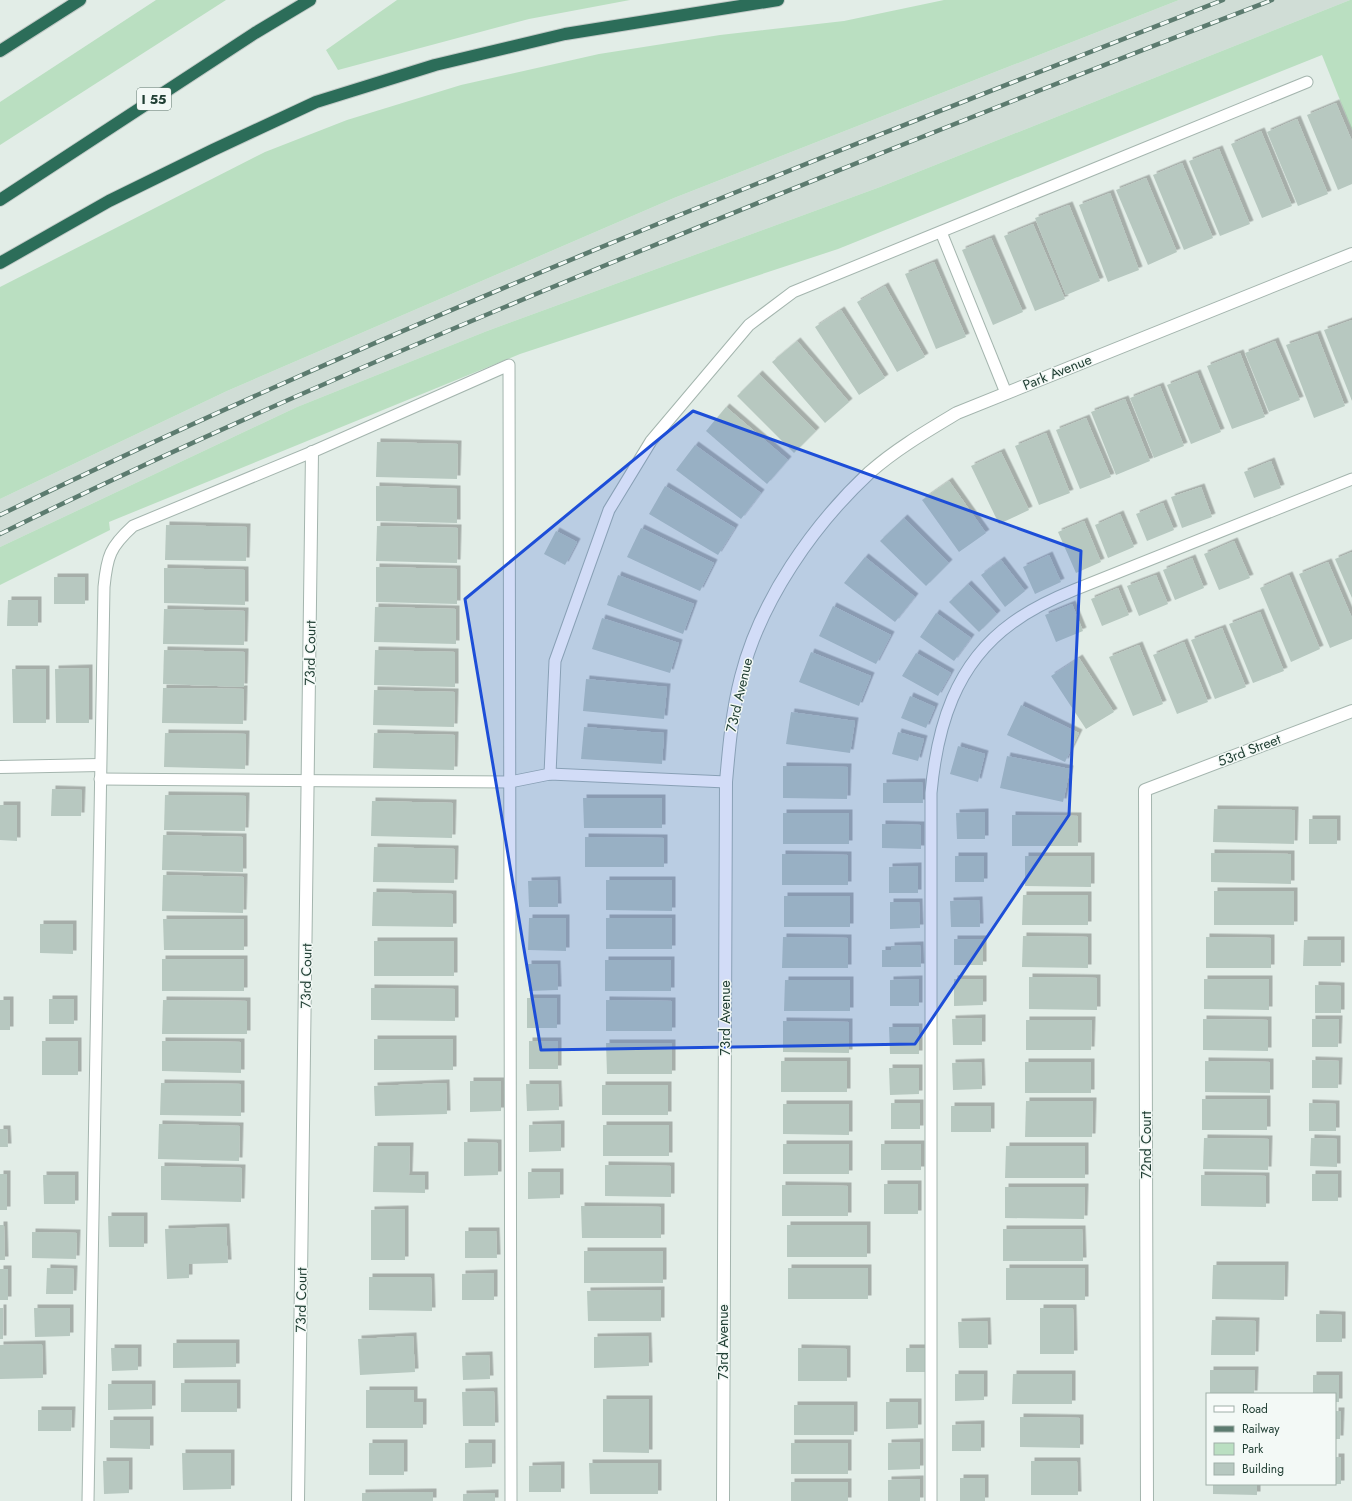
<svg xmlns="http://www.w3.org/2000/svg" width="1352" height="1501" font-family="Jost,sans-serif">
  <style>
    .built { fill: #d0ddd6 }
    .green { fill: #badfc1 }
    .building { fill: #b7c8c0; filter: url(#shadow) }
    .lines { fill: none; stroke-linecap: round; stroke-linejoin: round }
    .lane-casing { stroke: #a4b5ae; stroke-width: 13 }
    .street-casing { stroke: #a4b5ae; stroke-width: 14 }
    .highway-casing { stroke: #c1c9c6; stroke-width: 14 }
    .lane { stroke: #fff; stroke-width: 11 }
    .street { stroke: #fff; stroke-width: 12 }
    .highway { stroke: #2c6d59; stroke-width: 12 }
    .rail-casing { stroke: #5c7b6f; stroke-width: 4.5 }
    .rail { stroke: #f3f9f6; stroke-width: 3; stroke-dasharray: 9; stroke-linecap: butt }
    .marked { fill: #1d4ed8; fill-opacity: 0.2; stroke: #1d4ed8; stroke-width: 3; stroke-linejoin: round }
    .labels { text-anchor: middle; stroke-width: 3; stroke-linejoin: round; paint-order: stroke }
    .shield { fill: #f3f9f6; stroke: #60776e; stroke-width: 1 }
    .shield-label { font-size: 13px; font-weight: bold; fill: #213f34 }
    .street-label { font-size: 14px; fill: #213f34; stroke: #f3f9f6 }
  </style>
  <defs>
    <filter id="shadow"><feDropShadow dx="3.5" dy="-3.5" stdDeviation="0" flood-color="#0004"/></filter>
  </defs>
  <rect width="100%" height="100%" fill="#e2ede7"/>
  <polygon class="built" points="1179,0 1350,0 880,187 487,331 297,407 0,547 0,499 227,391 674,198"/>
  <g class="green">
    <polygon points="156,0 226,0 0,145 0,102"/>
    <polygon points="397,0 630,0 529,19 338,70 326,50"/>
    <polygon points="944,0 1179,0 674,198 227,391 0,499 0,287 265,152 347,120 461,85 599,54 720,35 844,21"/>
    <polygon points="1350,0 1352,0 1352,130 1322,55 838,249 520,354 109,522 110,530 0,585 0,547 297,407 487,331 880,187"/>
  </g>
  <g class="building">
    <polygon points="1336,103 1352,141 1352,184 1338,190 1307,115"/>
    <polygon points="1297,119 1328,194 1298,206 1267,132"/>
    <polygon points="1261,131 1292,206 1262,218 1231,144"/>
    <polygon points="1219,149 1250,224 1220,236 1189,161"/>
    <polygon points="1182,163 1213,238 1184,250 1153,175"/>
    <polygon points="1146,178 1177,252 1148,265 1116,190"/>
    <polygon points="1110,193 1139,270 1108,282 1079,205"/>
    <polygon points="1069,205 1100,281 1066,295 1035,218"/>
    <polygon points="1033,224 1065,299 1035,311 1004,236"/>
    <polygon points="991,238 1023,312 993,325 962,250"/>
    <polygon points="934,262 966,337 936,349 905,274"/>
    <polygon points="885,286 925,357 897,372 857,302"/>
    <polygon points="841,310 885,378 859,395 815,327"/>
    <polygon points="1352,320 1352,401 1324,330"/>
    <polygon points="1317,334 1345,406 1314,418 1286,345"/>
    <polygon points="797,341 849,402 825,423 772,362"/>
    <polygon points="1275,341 1300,400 1269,412 1245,353"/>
    <polygon points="1240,353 1265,417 1232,429 1207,366"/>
    <polygon points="1197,373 1221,432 1191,444 1167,385"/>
    <polygon points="759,374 816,431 794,453 737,396"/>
    <polygon points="1160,386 1184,446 1154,458 1130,398"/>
    <polygon points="1125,399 1150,461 1116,475 1091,412"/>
    <polygon points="726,407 788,460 767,484 706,431"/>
    <polygon points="1086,418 1111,477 1080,489 1056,430"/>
    <polygon points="1046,433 1070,493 1039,505 1015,446"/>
    <polygon points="377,442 458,444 457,479 376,477"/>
    <polygon points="695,445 761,493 741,519 676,470"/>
    <polygon points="1001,452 1029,510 999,524 971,466"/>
    <polygon points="1271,461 1281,488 1254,498 1244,472"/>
    <polygon points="949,481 986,533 959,552 922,500"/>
    <polygon points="376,486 457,489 457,523 376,521"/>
    <polygon points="665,486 735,528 718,555 649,514"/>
    <polygon points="1201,487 1212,517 1182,528 1171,497"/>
    <polygon points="1163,503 1174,530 1147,541 1136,514"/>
    <polygon points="1120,514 1134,547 1108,558 1095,525"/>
    <polygon points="904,518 949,563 926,586 880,541"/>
    <polygon points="1084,521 1101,562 1076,573 1058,532"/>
    <polygon points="166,525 247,527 246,561 165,560"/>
    <polygon points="377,526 458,528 457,563 376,561"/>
    <polygon points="641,528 714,563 700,591 627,557"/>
    <polygon points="556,531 577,542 565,565 544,554"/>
    <polygon points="1234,541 1250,578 1219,590 1204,554"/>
    <polygon points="1352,552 1352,598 1335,559"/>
    <polygon points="1049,555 1061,582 1035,594 1023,567"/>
    <polygon points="865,557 915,597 895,622 844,583"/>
    <polygon points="1192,558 1204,588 1175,600 1163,570"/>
    <polygon points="1001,560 1025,591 1005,607 981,575"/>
    <polygon points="1328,562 1352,618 1352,639 1330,648 1299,574"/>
    <polygon points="376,567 457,569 457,604 376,602"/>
    <polygon points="164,568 245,570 245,605 164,603"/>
    <polygon points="618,575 694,604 683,634 607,605"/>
    <polygon points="1156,575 1168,604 1139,616 1127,586"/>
    <polygon points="1289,575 1320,649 1291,662 1260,588"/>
    <rect x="54" y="577" width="31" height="27"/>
    <polygon points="968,584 997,614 979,632 949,602"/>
    <polygon points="1118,588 1129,615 1102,626 1091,599"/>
    <polygon points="8,600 38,600 38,626 7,626"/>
    <polygon points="1072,604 1083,631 1056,642 1045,615"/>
    <polygon points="833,606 891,635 876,664 819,636"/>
    <polygon points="375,607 456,609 456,644 374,642"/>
    <polygon points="164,609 245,611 244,645 163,644"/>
    <polygon points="1260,612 1284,671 1253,683 1229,624"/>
    <polygon points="936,613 971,638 954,661 920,637"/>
    <polygon points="602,618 679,643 670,673 592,649"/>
    <polygon points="1222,628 1246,687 1215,699 1191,640"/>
    <polygon points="1184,642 1208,702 1177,714 1153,655"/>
    <polygon points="1139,645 1163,704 1133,716 1109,657"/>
    <polygon points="164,650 245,652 244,687 163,684"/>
    <polygon points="375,650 455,652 455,687 374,685"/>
    <polygon points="811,652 871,676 859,706 799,682"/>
    <polygon points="916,653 951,673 938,696 902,676"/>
    <polygon points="1079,658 1114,712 1086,729 1051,676"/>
    <polygon points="89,668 89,723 56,723 55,669"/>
    <polygon points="12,669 46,669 46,723 13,723"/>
    <polygon points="586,679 667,687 664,719 583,711"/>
    <polygon points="163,688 244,689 243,724 162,723"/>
    <polygon points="374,690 455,692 454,727 373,725"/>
    <polygon points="910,696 935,707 926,728 901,718"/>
    <polygon points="1021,705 1079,733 1065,762 1007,735"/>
    <polygon points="791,712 855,721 850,753 786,744"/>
    <polygon points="584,727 664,733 662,764 581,759"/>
    <polygon points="898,732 924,739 918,761 892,754"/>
    <polygon points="165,733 246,734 245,769 164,767"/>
    <polygon points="374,733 455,735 454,770 373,768"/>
    <polygon points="958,746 985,754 978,782 950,774"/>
    <polygon points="1007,756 1070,769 1063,802 1000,788"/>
    <polygon points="783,766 848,767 847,799 783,798"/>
    <polygon points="922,782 923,803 883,803 883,783"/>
    <polygon points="52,789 82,790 81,816 51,816"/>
    <polygon points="165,795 246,796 245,831 164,830"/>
    <polygon points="583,798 662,798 662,828 584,828"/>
    <polygon points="372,801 453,803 452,838 371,836"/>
    <polygon points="0,805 17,805 17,841 0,840"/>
    <polygon points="1214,809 1295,810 1294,844 1213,842"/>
    <polygon points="985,812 985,839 957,839 956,813"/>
    <rect x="783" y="813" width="66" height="31"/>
    <polygon points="1012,815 1078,816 1078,846 1012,846"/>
    <rect x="1309" y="819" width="28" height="25"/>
    <polygon points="882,824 921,825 921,849 882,848"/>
    <polygon points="163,835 243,837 243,872 162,870"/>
    <polygon points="585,837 664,838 664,867 585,867"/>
    <polygon points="374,847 455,849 454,883 373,882"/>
    <polygon points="1211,853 1291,854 1291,884 1211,882"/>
    <polygon points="782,854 848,855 848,885 782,885"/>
    <rect x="955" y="856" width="29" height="26"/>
    <polygon points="1025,856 1091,856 1091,887 1025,886"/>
    <polygon points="918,866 918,893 889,893 889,867"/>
    <polygon points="163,875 244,877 243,913 162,911"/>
    <polygon points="557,880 558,907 529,907 528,881"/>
    <polygon points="606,880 672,880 672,911 606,910"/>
    <rect x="1214" y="891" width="80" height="34"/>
    <polygon points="373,892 453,894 453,927 372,926"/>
    <polygon points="1023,895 1088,895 1088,925 1022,925"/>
    <rect x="784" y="896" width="66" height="31"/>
    <polygon points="979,900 980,927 951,927 950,901"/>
    <polygon points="890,902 919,902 920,928 890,929"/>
    <polygon points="529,918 566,918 566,951 528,950"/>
    <rect x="606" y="918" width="66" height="31"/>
    <polygon points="163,919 244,919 244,950 164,950"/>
    <polygon points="40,924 73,924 73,954 40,953"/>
    <polygon points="1023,936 1088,937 1088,968 1022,967"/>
    <polygon points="783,937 848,938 848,968 782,968"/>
    <polygon points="1206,937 1271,938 1271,968 1206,968"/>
    <rect x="954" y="939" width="29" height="26"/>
    <polygon points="1304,940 1341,940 1341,966 1303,966"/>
    <rect x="374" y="941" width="80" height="35"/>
    <polygon points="920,945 921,967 882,967 882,950 891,950 891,946"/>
    <rect x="162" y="959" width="82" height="32"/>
    <rect x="605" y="960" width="66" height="31"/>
    <polygon points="528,964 557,964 558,990 529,991"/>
    <polygon points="1029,977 1097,978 1097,1010 1029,1009"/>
    <polygon points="919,979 919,1006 890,1006 890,980"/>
    <polygon points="954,979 983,979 983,1005 954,1006"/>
    <polygon points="1204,979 1269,979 1269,1010 1204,1009"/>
    <polygon points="785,980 850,980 850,1011 784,1011"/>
    <polygon points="1315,985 1341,986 1341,1013 1315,1013"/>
    <polygon points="371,988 455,989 455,1021 371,1020"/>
    <rect x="527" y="998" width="30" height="30"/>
    <rect x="49" y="999" width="25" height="25"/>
    <rect x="0" y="1000" width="10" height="30"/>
    <polygon points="163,1000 247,1001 247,1034 162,1034"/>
    <polygon points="606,1000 672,1001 672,1031 606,1031"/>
    <polygon points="982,1018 982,1045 953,1045 952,1019"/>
    <polygon points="1203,1019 1268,1020 1268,1051 1203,1050"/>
    <polygon points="1312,1019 1339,1019 1338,1047 1312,1047"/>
    <polygon points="1026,1020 1092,1020 1091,1050 1026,1050"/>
    <polygon points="783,1021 849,1022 849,1053 783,1052"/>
    <polygon points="889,1027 919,1027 919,1054 890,1054"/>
    <rect x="374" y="1039" width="79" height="31"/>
    <rect x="42" y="1041" width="36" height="34"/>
    <polygon points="162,1041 241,1042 241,1073 162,1071"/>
    <rect x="529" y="1041" width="29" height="28"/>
    <polygon points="606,1043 672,1043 672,1074 607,1074"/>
    <polygon points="1312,1060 1339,1061 1338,1088 1312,1088"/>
    <rect x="781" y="1061" width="66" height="31"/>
    <polygon points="1205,1061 1270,1062 1270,1093 1205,1092"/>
    <polygon points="981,1062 982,1089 953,1090 952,1063"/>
    <rect x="1025" y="1062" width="66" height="31"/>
    <polygon points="889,1068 919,1068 919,1094 890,1095"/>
    <polygon points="470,1081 501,1081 501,1111 470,1112"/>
    <polygon points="161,1083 241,1084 241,1116 160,1115"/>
    <polygon points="446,1083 447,1114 375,1116 374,1086"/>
    <polygon points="526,1084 558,1084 559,1110 527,1111"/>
    <rect x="602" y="1085" width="66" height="30"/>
    <rect x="1202" y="1099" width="65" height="31"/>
    <polygon points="1026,1101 1093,1101 1092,1137 1025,1137"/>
    <rect x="891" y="1103" width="29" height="26"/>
    <polygon points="1309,1103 1336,1104 1336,1131 1309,1131"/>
    <polygon points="783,1104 849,1104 849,1135 783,1134"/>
    <rect x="951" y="1106" width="40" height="26"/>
    <polygon points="159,1124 240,1126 239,1161 158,1159"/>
    <polygon points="561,1124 561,1151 529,1152 529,1125"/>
    <rect x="603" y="1125" width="66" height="31"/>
    <polygon points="0,1129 7,1129 8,1147 0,1147"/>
    <polygon points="1204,1138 1269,1139 1268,1170 1203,1169"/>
    <polygon points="1311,1138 1337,1139 1337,1167 1310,1166"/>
    <polygon points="464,1142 498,1143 498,1175 464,1176"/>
    <rect x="783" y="1144" width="66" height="30"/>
    <rect x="881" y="1144" width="40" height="26"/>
    <polygon points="374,1146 410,1146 409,1175 425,1175 425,1193 373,1192"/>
    <polygon points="1006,1146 1085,1146 1085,1178 1005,1178"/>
    <polygon points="605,1165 671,1166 671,1197 605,1196"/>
    <polygon points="161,1166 242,1168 241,1202 161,1200"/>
    <polygon points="528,1172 560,1172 560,1198 528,1199"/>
    <rect x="0" y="1174" width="7" height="36"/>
    <rect x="1312" y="1174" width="26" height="27"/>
    <polygon points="43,1175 75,1175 75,1204 44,1204"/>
    <polygon points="1201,1175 1266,1176 1266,1207 1201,1206"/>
    <rect x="884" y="1184" width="34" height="30"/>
    <polygon points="782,1185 848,1186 848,1216 782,1216"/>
    <polygon points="1005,1187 1085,1187 1084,1219 1005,1218"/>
    <polygon points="581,1206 661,1207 661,1238 582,1238"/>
    <polygon points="405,1209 405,1260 371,1260 371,1210"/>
    <polygon points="108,1216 144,1216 144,1247 109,1247"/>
    <polygon points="0,1225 4,1225 5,1260 0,1260"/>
    <rect x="787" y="1225" width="80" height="32"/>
    <polygon points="226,1227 228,1263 189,1264 189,1278 167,1279 165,1229"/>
    <polygon points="1003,1229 1082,1229 1083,1261 1003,1261"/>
    <polygon points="465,1231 496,1231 497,1258 465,1258"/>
    <polygon points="32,1232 77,1233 76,1259 32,1258"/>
    <rect x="584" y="1251" width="79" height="32"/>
    <polygon points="1213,1265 1285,1265 1284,1300 1212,1299"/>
    <polygon points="47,1268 74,1269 73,1294 46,1294"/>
    <rect x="788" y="1268" width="80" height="31"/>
    <rect x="1006" y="1268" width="79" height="32"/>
    <rect x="0" y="1269" width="8" height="31"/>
    <polygon points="494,1273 494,1300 462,1300 462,1274"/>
    <polygon points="369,1277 431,1277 432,1311 369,1310"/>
    <polygon points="661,1290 661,1321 588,1321 587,1291"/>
    <rect x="0" y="1308" width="3" height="31"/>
    <polygon points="34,1308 70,1308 70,1336 35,1337"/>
    <polygon points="1040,1308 1073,1308 1074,1354 1040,1354"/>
    <polygon points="1316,1314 1342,1315 1342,1342 1316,1342"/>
    <polygon points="1212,1320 1256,1321 1255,1355 1211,1355"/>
    <polygon points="987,1321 988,1348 959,1348 958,1322"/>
    <polygon points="413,1336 415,1372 360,1375 358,1339"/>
    <polygon points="648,1336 649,1366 594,1368 594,1337"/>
    <polygon points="173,1343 236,1343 236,1367 173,1368"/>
    <polygon points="42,1344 43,1378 0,1379 0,1345"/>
    <polygon points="111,1348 138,1348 138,1370 112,1371"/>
    <polygon points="798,1348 847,1349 847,1381 798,1381"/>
    <rect x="906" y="1348" width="19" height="24"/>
    <polygon points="489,1355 490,1379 463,1380 462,1356"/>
    <polygon points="1210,1370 1255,1370 1254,1394 1210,1394"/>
    <polygon points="955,1374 984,1374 984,1400 955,1401"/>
    <polygon points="1013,1374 1072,1374 1072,1404 1012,1404"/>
    <polygon points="1313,1375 1339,1375 1339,1402 1335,1402 1335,1394 1313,1394"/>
    <rect x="181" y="1383" width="56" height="29"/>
    <polygon points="108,1384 152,1384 152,1409 108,1410"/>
    <polygon points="366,1390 414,1390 414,1402 423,1402 423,1428 366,1428"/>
    <polygon points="494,1391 495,1426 463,1426 462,1392"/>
    <polygon points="603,1399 649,1399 649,1453 603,1452"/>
    <polygon points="886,1402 918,1402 918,1428 886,1429"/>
    <rect x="794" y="1405" width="60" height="30"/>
    <polygon points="38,1410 72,1410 71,1431 38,1431"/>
    <polygon points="1335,1411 1341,1411 1340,1439 1335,1439"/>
    <polygon points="1020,1417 1080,1418 1080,1448 1020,1447"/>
    <polygon points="110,1420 150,1420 150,1449 110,1448"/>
    <polygon points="981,1424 981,1451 952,1451 952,1425"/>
    <polygon points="920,1442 920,1469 888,1470 888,1443"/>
    <rect x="369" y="1443" width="35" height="32"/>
    <polygon points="465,1443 492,1443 492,1467 465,1468"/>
    <rect x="791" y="1443" width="57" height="31"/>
    <polygon points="182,1453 231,1453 231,1489 183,1490"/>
    <rect x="1335" y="1457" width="6" height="27"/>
    <polygon points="103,1461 129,1461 129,1493 104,1494"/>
    <polygon points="1031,1461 1077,1461 1078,1495 1031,1495"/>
    <polygon points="589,1463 658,1463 658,1494 590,1494"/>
    <polygon points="561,1465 561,1492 529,1492 529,1466"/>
    <rect x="960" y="1478" width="25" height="23"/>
    <polygon points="920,1479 920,1501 888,1501 888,1480"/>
    <rect x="791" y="1482" width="57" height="19"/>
    <polygon points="1213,1484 1257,1484 1257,1495 1213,1494"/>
    <polygon points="433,1492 433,1501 362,1501 362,1493"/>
    <polygon points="495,1493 495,1501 463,1501 463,1494"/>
  </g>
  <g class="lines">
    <defs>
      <g id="lane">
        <polyline points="941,232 1006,393"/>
        <polyline points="550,774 555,661 609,510 651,441 749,325 793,292 1307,82"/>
        <polyline points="100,779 510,782 550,774 726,782"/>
        <path d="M88,1501l16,-914c3,-31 6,-40 29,-61l179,-74 197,-87 2,1136"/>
        <path d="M931,1501v-708c6,-66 24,-129 81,-170 19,-14 40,-24 62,-33l278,-111"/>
      </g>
      <g id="street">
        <polyline points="0,767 100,765"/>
        <polyline points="298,1501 312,452"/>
        <path d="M723,1501l3,-719c3,-35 6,-70 15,-105 19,-76 72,-152 129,-205 26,-23 57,-41 87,-59l395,-159"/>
        <polyline points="1147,1501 1145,790 1352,711"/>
      </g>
      <g id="highway">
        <polyline points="0,51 80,0"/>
        <polyline points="0,200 255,33 310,0"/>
        <polyline points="0,263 109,201 213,150 316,102 435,65 565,34 778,0"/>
      </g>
    </defs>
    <use href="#lane" class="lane-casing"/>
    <use href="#street" class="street-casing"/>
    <use href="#highway" class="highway-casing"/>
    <use href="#lane" class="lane"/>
    <use href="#street" class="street"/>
    <use href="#highway" class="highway"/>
    <defs>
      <g id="rail">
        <path d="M0,515c398,-194 811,-354 1223,-515"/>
        <path d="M0,534c205,-101 416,-191 628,-278 214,-88 428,-173 644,-256"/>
      </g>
    </defs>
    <use href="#rail" class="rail-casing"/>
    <use href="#rail" class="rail"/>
  </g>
  <path class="marked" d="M693,411l388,140 -12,264 -154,229 -374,6 -76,-451z"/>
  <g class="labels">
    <rect class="shield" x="137" y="88" width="34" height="22" rx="3"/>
    <g class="shield-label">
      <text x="154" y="104">I 55</text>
    </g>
    <g class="street-label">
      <text transform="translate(1057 372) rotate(-22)" y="5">Park Avenue</text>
      <text transform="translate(310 653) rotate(-89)" y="5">73rd Court</text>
      <text transform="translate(739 695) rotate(-77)" y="5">73rd Avenue</text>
      <text transform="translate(1249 750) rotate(-21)" y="5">53rd Street</text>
      <text transform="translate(306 976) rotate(-89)" y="5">73rd Court</text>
      <text transform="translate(725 1018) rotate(-90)" y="5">73rd Avenue</text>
      <text transform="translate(1146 1145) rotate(-90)" y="5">72nd Court</text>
      <text transform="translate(301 1300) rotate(-89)" y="5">73rd Court</text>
      <text transform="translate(723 1342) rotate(-90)" y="5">73rd Avenue</text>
    </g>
  </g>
  <rect x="1206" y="1393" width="130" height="92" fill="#f3f9f6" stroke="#9fafa8"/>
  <rect x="1214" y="1406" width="20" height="6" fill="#ffffff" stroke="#9fafa8"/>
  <text x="1242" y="1413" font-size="12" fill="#213f34">Road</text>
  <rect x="1214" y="1426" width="20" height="6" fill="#5c7b6f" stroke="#9fafa8"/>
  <text x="1242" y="1433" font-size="12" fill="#213f34">Railway</text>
  <rect x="1214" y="1443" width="20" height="12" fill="#badfc1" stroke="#9fafa8"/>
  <text x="1242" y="1453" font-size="12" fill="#213f34">Park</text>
  <rect x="1214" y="1463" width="20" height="12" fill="#b7c8c0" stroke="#9fafa8"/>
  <text x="1242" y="1473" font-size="12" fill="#213f34">Building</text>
</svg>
